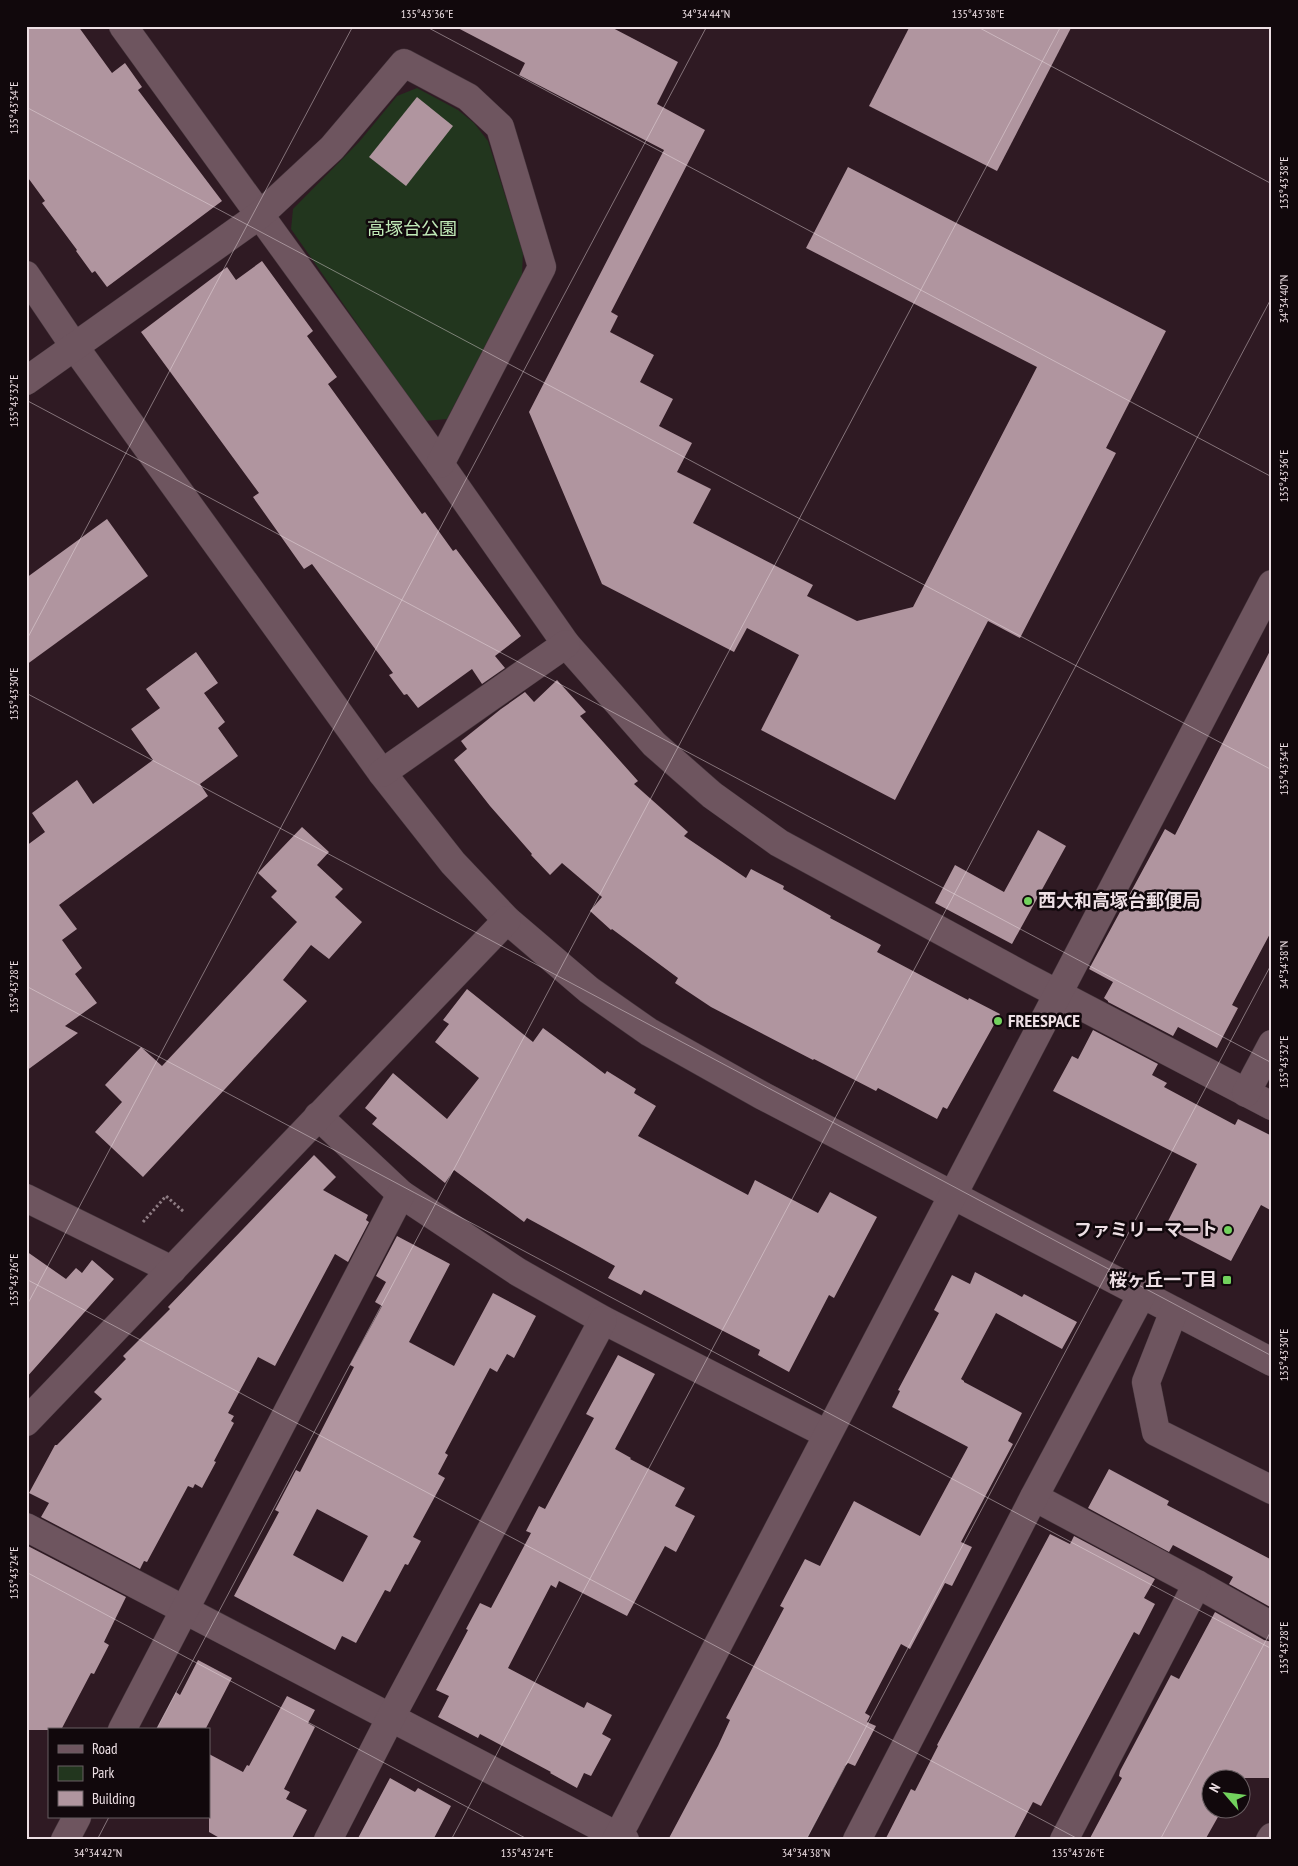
<svg xmlns="http://www.w3.org/2000/svg" width="1298" height="1866" font-family="'PT Sans Narrow','Noto Sans JP',sans-serif">
  <style>
    .green { fill: #22361e }
    .building { fill: #b0959f; fill-rule: evenodd }
    .lines { fill: none; stroke-linecap: round; stroke-linejoin: round }
    .minor-casing { stroke: #45353c; stroke-width: 29 }
    .path { stroke: #8e7c83; stroke-width: 3; stroke-dasharray: 2.5 2.5; stroke-linecap: butt }
    .minor { stroke: #6e555f; stroke-width: 28 }
    .ticks { fill: none; stroke: #eddfe4; stroke-width: 1; stroke-opacity: 0.45 }
    .poi-dot { fill: #72d25d; stroke: #11080c; stroke-width: 2 }
    .labels { text-anchor: middle; stroke-width: 5; stroke-linejoin: round; paint-order: stroke }
    .park-label { font-size: 18px; fill: #c0eab7; stroke: #11080c }
    .poi-label { font-size: 18px; font-weight: bold; fill: #eddfe4; stroke: #11080c; text-anchor: start }
    .neatline { fill: none; stroke: #eddfe4; stroke-width: 2 }
    .ticks-label { font-size: 12px; text-anchor: middle; fill: #eddfe4 }
  </style>
  <rect width="100%" height="100%" fill="#2f1a23"/>
  <polygon class="green" points="417,88 458,110 474,123 488,141 523,253 522,275 447,419 425,421 291,229 293,209 359,142 397,96"/>
  <g class="building">
    <polygon points="26,26 78,26 112,73 125,63 142,87 138,90 222,201 107,287 95,271 92,273 76,251 77,250 42,203 45,201 26,175"/>
    <polygon points="454,26 609,26 678,62 657,104 705,130 611,312 618,316 610,332 654,355 640,382 673,399 659,426 692,443 677,472 711,489 693,523 813,585 807,596 857,621 913,607 1037,367 806,248 848,167 1166,331 1106,448 1116,453 1020,638 988,621 895,800 761,730 799,655 747,628 734,652 602,584 529,412 664,150 519,75 525,63"/>
    <polygon points="910,26 1072,26 997,171 869,106"/>
    <polygon points="417,97 453,126 406,186 369,157"/>
    <polygon points="262,261 313,331 307,336 337,377 328,384 422,514 425,512 453,551 456,549 521,636 495,656 505,668 482,684 472,669 418,708 407,694 404,695 389,675 393,673 312,564 304,569 253,497 259,493 141,332 227,267 236,280"/>
    <polygon points="107,519 148,576 26,665 26,578"/>
    <polygon points="1272,647 1272,930 1232,1005 1238,1008 1217,1048 1178,1027 1173,1036 1108,1002 1108,1001 1104,998 1113,982 1089,969 1165,829 1175,835"/>
    <polygon points="196,652 218,683 204,693 225,722 218,728 238,756 200,784 208,796 59,905 77,929 62,940 82,968 75,974 97,1003 65,1026 78,1033 26,1071 26,846 45,832 32,813 77,780 93,804 153,760 131,729 160,708 146,689"/>
    <polygon points="557,680 586,712 580,716 638,781 634,784 688,832 684,836 746,878 751,869 784,886 783,889 831,916 830,918 881,945 877,952 968,1000 969,998 1000,1014 947,1109 943,1107 937,1119 878,1088 876,1091 814,1059 813,1060 711,1007 675,983 678,978 612,929 611,930 590,911 602,897 562,863 550,875 531,855 532,854 490,806 454,760 467,749 461,741 501,709 525,692 534,702"/>
    <polygon points="302,827 329,852 317,865 343,889 335,897 362,922 329,959 311,945 283,980 307,1001 143,1177 95,1132 122,1102 105,1085 141,1047 162,1066 297,922 271,897 277,891 258,873"/>
    <polygon points="1038,830 1066,846 1012,944 935,903 955,865 1004,892"/>
    <polygon points="467,989 533,1042 543,1028 605,1074 607,1071 636,1089 634,1093 656,1106 638,1136 748,1195 755,1180 818,1213 830,1192 877,1217 834,1298 829,1295 789,1372 758,1355 760,1350 644,1290 641,1295 608,1278 615,1266 527,1218 524,1222 454,1170 445,1183 372,1124 377,1118 365,1108 393,1073 447,1119 479,1078 435,1042 449,1024 443,1020"/>
    <polygon points="1093,1030 1158,1064 1152,1075 1167,1083 1164,1087 1235,1125 1238,1119 1272,1136 1272,1211 1261,1205 1231,1261 1165,1227 1197,1164 1053,1091 1072,1056 1078,1059"/>
    <polygon points="314,1155 336,1177 323,1190 368,1215 366,1220 369,1222 348,1262 335,1254 275,1366 258,1357 228,1413 234,1416 231,1421 234,1423 214,1461 216,1462 202,1488 195,1484 193,1488 188,1486 147,1562 144,1561 140,1569 41,1517 49,1503 29,1493 55,1445 57,1445 102,1399 94,1392 126,1359 123,1356 170,1309 168,1307"/>
    <path d="M397,1236l53,28 -41,78 45,24 39,-73 43,23 -22,42 -7,-4 -10,18 -7,-4 -45,85 3,2 -10,19 7,4 -32,59 8,4 -13,24 -3,-1 -15,28 -5,-2 -29,53 -14,-7 -7,14 -101,-54 45,-84 -4,-2 21,-40 4,2 54,-105 -4,-2 32,-59 -7,-4 11,-20 -10,-6zM317,1509l51,27 -25,46 -50,-27z"/>
    <polygon points="26,1251 66,1279 76,1268 82,1273 92,1260 114,1279 26,1378"/>
    <polygon points="975,1272 1022,1297 1024,1294 1077,1322 1062,1349 996,1313 961,1379 964,1381 964,1382 1022,1413 1008,1441 1013,1444 961,1542 972,1547 952,1586 945,1583 910,1649 901,1644 865,1713 870,1716 867,1722 876,1726 855,1766 848,1763 845,1766 806,1840 668,1840 718,1746 730,1720 726,1718 784,1608 780,1606 805,1559 820,1566 854,1501 920,1536 968,1447 892,1407 900,1391 898,1390 939,1313 934,1310 952,1275 970,1284"/>
    <polygon points="618,1355 655,1374 615,1449 631,1458 630,1459 685,1488 675,1506 695,1516 676,1552 665,1546 627,1616 559,1581 556,1588 551,1585 508,1668 584,1708 587,1702 612,1715 602,1734 611,1739 591,1776 584,1773 577,1788 550,1773 551,1772 480,1734 478,1738 438,1717 449,1696 436,1690 468,1630 466,1629 480,1603 491,1608 531,1533 526,1531 539,1506 545,1509 594,1418 586,1414"/>
    <polygon points="1109,1469 1169,1501 1167,1505 1272,1560 1272,1608 1229,1584 1233,1577 1173,1545 1169,1552 1088,1508"/>
    <polygon points="1050,1534 1070,1544 1074,1536 1155,1579 1144,1598 1155,1604 1139,1635 1134,1632 1041,1806 1033,1802 1013,1840 885,1840 911,1789 915,1791 938,1746 937,1745"/>
    <polygon points="26,1545 126,1597 104,1642 109,1645 94,1674 91,1673 61,1730 26,1730"/>
    <polygon points="1215,1612 1264,1640 1272,1642 1272,1778 1210,1778 1210,1808 1223,1808 1205,1840 1089,1840 1122,1778 1119,1776 1120,1771 1171,1675 1179,1679"/>
    <polygon points="198,1660 232,1678 205,1730 156,1730 176,1692 180,1695"/>
    <polygon points="287,1696 315,1710 308,1723 315,1727 284,1789 290,1792 286,1799 307,1810 291,1840 223,1840 209,1832 209,1754 243,1772 247,1765 249,1766"/>
    <polygon points="390,1778 415,1792 418,1788 451,1806 433,1840 357,1840"/>
  </g>
  <g class="lines">
    <defs>
      <g id="minor">
        <polyline points="123,26 440,464 566,644 654,744 712,795 779,843 1024,976 1272,1106"/>
        <polyline points="26,275 74,346 382,773 453,863 507,920 589,990 649,1032 763,1096 1272,1362"/>
        <polyline points="26,381 261,214 332,148 404,63 468,97 500,127 542,267 440,464"/>
        <polyline points="382,773 566,644"/>
        <polyline points="1246,1093 1272,1044"/>
        <polyline points="318,1116 401,1194 518,1272 603,1320 827,1434"/>
        <polyline points="26,1198 172,1270"/>
        <polyline points="1174,1311 1146,1382 1156,1432 1272,1490"/>
        <polyline points="26,1422 507,920"/>
        <polyline points="1034,1497 1197,1584 1272,1626"/>
        <polyline points="26,1527 625,1840"/>
        <path d="M122,1730c92,-179 187,-357 279,-536"/>
        <polyline points="65,1840 77,1817"/>
        <polyline points="328,1840 391,1717 603,1320"/>
        <polyline points="616,1840 1272,584"/>
        <polyline points="857,1840 1034,1497 1142,1294"/>
        <polyline points="1064,1840 1197,1584"/>
        <polyline points="1270,1840 1272,1837"/>
      </g>
    </defs>
    <use href="#minor" class="minor-casing"/>
    <polyline class="path" points="143,1222 166,1196 184,1212"/>
    <use href="#minor" class="minor"/>
  </g>
  <path class="ticks" d="M425,26l847,451M976,26l296,158M26,107l1246,663M26,400l1246,663M26,641l327,-615M26,693l1246,663M26,986l1246,663M26,1279l1054,561M26,1307l681,-1281M26,1572l503,268M156,1730l905,-1704M97,1840l12,-23M451,1840l821,-1543M806,1840l466,-877M1160,1840l112,-211"/>
  <g class="poi-dot">
    <circle cx="1028" cy="901" r="5"/>
    <circle cx="998" cy="1021" r="5"/>
    <circle cx="1228" cy="1230" r="5"/>
    <rect x="1222" y="1275" width="10" height="10" rx="2.5"/>
  </g>
  <g class="labels">
    <g class="park-label">
      <text x="412" y="235">高塚台公園</text>
    </g>
    <g class="poi-label">
      <text x="1038" y="907">西大和高塚台郵便局</text>
      <text x="1008" y="1027">FREESPACE</text>
      <text x="1218" y="1236" text-anchor="end">ファミリーマート</text>
      <text x="1217" y="1286" text-anchor="end">桜ヶ丘一丁目</text>
    </g>
  </g>
  <rect width="1298" height="1866" fill="none" stroke="#11080c" stroke-width="55"/>
  <rect x="48" y="1728" width="162" height="90" fill="#11080c" stroke="#695e62"/>
  <rect x="58" y="1745" width="25" height="8" fill="#6e555f" stroke="#695e62"/>
  <text x="92" y="1754" font-size="15" fill="#eddfe4">Road</text>
  <rect x="58" y="1766" width="25" height="15" fill="#22361e" stroke="#695e62"/>
  <text x="92" y="1778" font-size="15" fill="#eddfe4">Park</text>
  <rect x="58" y="1791" width="25" height="15" fill="#b0959f" stroke="#695e62"/>
  <text x="92" y="1804" font-size="15" fill="#eddfe4">Building</text>
  <g transform="translate(1226 1794) rotate(298)"><circle r="24" fill="#11080c" stroke="#695e62"/>
  <path d="M0-4L9 19L0 12L-9 19Z" fill="#72d25d"/>
  <text y="-8" font-size="14" font-weight="bold" text-anchor="middle" fill="#eddfe4">N</text>
  </g>
  <rect x="28" y="28" width="1242" height="1810" class="neatline"/>
  <g class="ticks-label">
    <text x="427" y="18">135°43'36"E</text>
    <text x="706" y="18">34°34'44"N</text>
    <text x="978" y="18">135°43'38"E</text>
    <text transform="translate(14 108) rotate(-90)" y="4">135°43'34"E</text>
    <text transform="translate(1284 183) rotate(-90)" y="4">135°43'38"E</text>
    <text transform="translate(1284 299) rotate(-90)" y="4">34°34'40"N</text>
    <text transform="translate(14 401) rotate(-90)" y="4">135°43'32"E</text>
    <text transform="translate(1284 476) rotate(-90)" y="4">135°43'36"E</text>
    <text transform="translate(14 694) rotate(-90)" y="4">135°43'30"E</text>
    <text transform="translate(1284 769) rotate(-90)" y="4">135°43'34"E</text>
    <text transform="translate(1284 965) rotate(-90)" y="4">34°34'38"N</text>
    <text transform="translate(14 987) rotate(-90)" y="4">135°43'28"E</text>
    <text transform="translate(1284 1062) rotate(-90)" y="4">135°43'32"E</text>
    <text transform="translate(14 1280) rotate(-90)" y="4">135°43'26"E</text>
    <text transform="translate(1284 1355) rotate(-90)" y="4">135°43'30"E</text>
    <text transform="translate(14 1573) rotate(-90)" y="4">135°43'24"E</text>
    <text transform="translate(1284 1648) rotate(-90)" y="4">135°43'28"E</text>
    <text x="98" y="1857">34°34'42"N</text>
    <text x="527" y="1857">135°43'24"E</text>
    <text x="806" y="1857">34°34'38"N</text>
    <text x="1078" y="1857">135°43'26"E</text>
  </g>
</svg>
